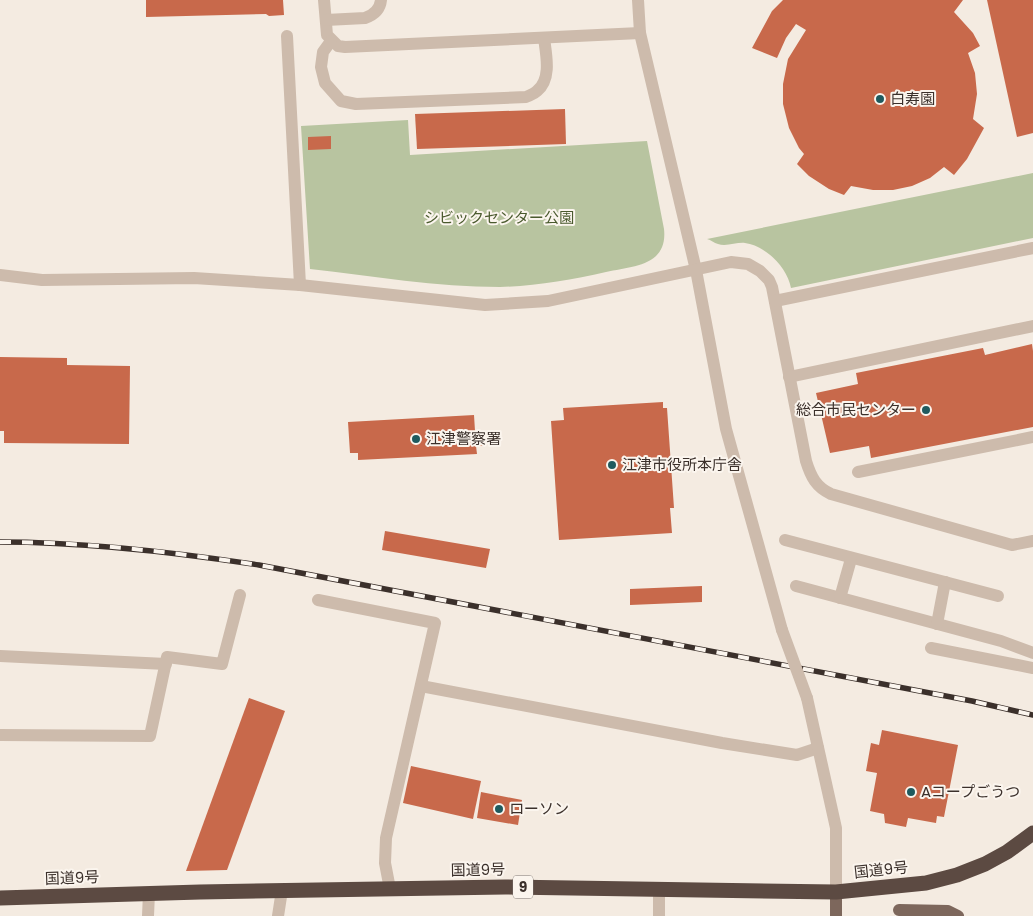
<svg xmlns="http://www.w3.org/2000/svg" width="1033" height="916" font-family="Poppins,'Noto Sans JP',sans-serif">
  <style>
    .green { fill: #b8c4a0 }
    .building { fill: #c8694b }
    .lines { fill: none; stroke-linecap: round; stroke-linejoin: round }
    .minor { stroke: #cdbbac; stroke-width: 12 }
    .major { stroke: #7d675c; stroke-width: 12 }
    .highway { stroke: #5c4a42; stroke-width: 15 }
    .rail-casing { stroke: #3b302b; stroke-width: 5.5 }
    .rail { stroke: #fbf5ee; stroke-width: 4; stroke-dasharray: 11; stroke-linecap: butt }
    .minor-bridge { stroke: #cdbbac; stroke-width: 12 }
    .poi-dot { fill: #1f5a5e; stroke: #fbf5ee; stroke-width: 2 }
    .labels { text-anchor: middle; stroke-width: 4; stroke-linejoin: round; paint-order: stroke }
    .shield { fill: #fbf5ee; stroke: #756b66; stroke-width: 1 }
    .shield-label { font-size: 14px; font-weight: bold; fill: #3b302b }
    .poi-label { font-size: 15px; fill: #3b302b; stroke: #fbf5ee; text-anchor: start }
    .park-label { font-size: 15px; fill: #4a5a2e; stroke: #fbf5ee }
    .street-label { font-size: 15px; fill: #3b302b; stroke: #fbf5ee }
  </style>
  <rect width="100%" height="100%" fill="#f4ebe1"/>
  <g class="green">
    <path d="M408,120l2,35 237,-14 17,88c4,37 -31,37 -58,43 -35,8 -71,14 -106,15 -64,0 -127,-11 -190,-18l-9,-143z"/>
    <path d="M1033,173v65l-242,50c-4,-21 -25,-42 -46,-45 -8,-1 -19,4 -27,1 -4,-1 -7,-4 -11,-5z"/>
  </g>
  <g class="building">
    <polygon points="146,0 283,0 284,15 269,16 266,14 146,17"/>
    <polygon points="783,0 963,0 954,12 973,33 980,46 968,53 975,73 977,94 973,119 984,128 967,159 954,175 944,167 930,178 912,186 893,190 873,190 851,186 844,195 829,189 809,176 797,164 804,154 799,148 789,128 783,104 783,84 788,59 806,30 796,24 786,38 777,58 752,48 772,11"/>
    <polygon points="987,0 1033,0 1033,133 1017,137"/>
    <polygon points="565,109 566,144 417,149 415,114"/>
    <polygon points="331,136 331,149 308,150 308,137"/>
    <polygon points="1032,344 1033,351 1033,427 871,458 869,446 830,453 816,393 858,384 856,373 983,348 985,355"/>
    <polygon points="0,357 67,358 67,365 130,366 129,444 4,443 4,431 0,431"/>
    <polygon points="663,402 663,408 667,408 674,508 670,508 672,533 559,540 551,421 564,420 563,408"/>
    <polygon points="474,415 475,431 482,431 483,446 476,446 477,454 358,460 358,453 350,453 348,422"/>
    <polygon points="385,531 490,549 486,568 382,550"/>
    <polygon points="702,586 702,602 630,605 630,589"/>
    <polygon points="249,698 285,711 227,870 186,871"/>
    <polygon points="882,730 958,745 944,817 937,816 936,823 908,818 906,827 885,823 884,814 870,811 877,773 866,771 871,743 879,745"/>
    <polygon points="411,766 481,781 473,819 403,803"/>
    <polygon points="481,792 522,800 518,825 477,818"/>
  </g>
  <g class="lines">
    <g class="minor">
      <polyline points="324,0 327,35 338,46 345,47 640,33"/>
      <polyline points="638,0 640,33 696,270 726,429 782,630"/>
      <path d="M326,20l39,-2c9,-3 15,-8 16,-18"/>
      <polyline points="287,36 300,285"/>
      <path d="M331,41l-8,11 -2,15 4,16 16,18 15,3 170,-7c4,-2 8,-3 11,-6 15,-12 9,-37 7,-53"/>
      <path d="M0,275l42,5 152,-2 106,7 185,20 63,-4 183,-39 17,2 12,7 9,9 3,7 34,174c5,16 10,26 25,33l181,51 21,-4"/>
      <polyline points="775,301 1033,248"/>
      <polyline points="789,377 1033,326"/>
      <polyline points="858,472 1033,437"/>
      <polyline points="785,540 998,596"/>
      <polyline points="796,586 1001,641 1033,653"/>
      <polyline points="840,598 851,559"/>
      <polyline points="318,600 435,623 386,838 385,863 390,889"/>
      <polyline points="937,624 945,582"/>
      <polyline points="931,648 1033,668"/>
      <polyline points="0,656 166,664"/>
      <polyline points="421,686 722,743 797,755 818,748"/>
      <polyline points="807,698 836,828 836,892"/>
      <polyline points="0,735 150,736 167,657 222,664 240,595"/>
      <polyline points="659,889 659,916"/>
      <polyline points="148,916 149,893"/>
      <polyline points="278,916 282,890"/>
    </g>
    <g class="major">
      <polyline points="836,892 836,916"/>
      <polyline points="899,910 948,911 958,916"/>
    </g>
    <polyline class="highway" points="0,898 200,892 505,887 836,892 926,883 957,875 985,864 1007,852 1033,833"/>
    <defs>
      <path id="rail" d="M0,542c87,0 173,10 259,23l713,136 61,14"/>
    </defs>
    <use href="#rail" class="rail-casing"/>
    <use href="#rail" class="rail"/>
    <polyline class="minor-bridge" points="782,630 807,698"/>
  </g>
  <g class="poi-dot">
    <circle cx="880" cy="99" r="5"/>
    <circle cx="926" cy="410" r="5"/>
    <circle cx="416" cy="439" r="5"/>
    <circle cx="612" cy="465" r="5"/>
    <circle cx="911" cy="792" r="5"/>
    <circle cx="499" cy="809" r="5"/>
  </g>
  <g class="labels">
    <rect class="shield" x="513" y="875.5" width="20" height="23" rx="4"/>
    <g class="shield-label">
      <text x="523" y="892">9</text>
    </g>
    <g class="poi-label">
      <text x="890" y="104">白寿園</text>
      <text x="916" y="415" text-anchor="end">総合市民センター</text>
      <text x="426" y="444">江津警察署</text>
      <text x="622" y="470">江津市役所本庁舎</text>
      <text x="921" y="797">Aコープごうつ</text>
      <text x="509" y="814">ローソン</text>
    </g>
    <g class="park-label">
      <text x="499" y="223">シビックセンター公園</text>
    </g>
    <g class="street-label">
      <text transform="translate(478 870) rotate(-1)" y="5">国道9号</text>
      <text transform="translate(881 870) rotate(-6)" y="5">国道9号</text>
      <text transform="translate(72 878) rotate(-2)" y="5">国道9号</text>
    </g>
  </g>
</svg>
